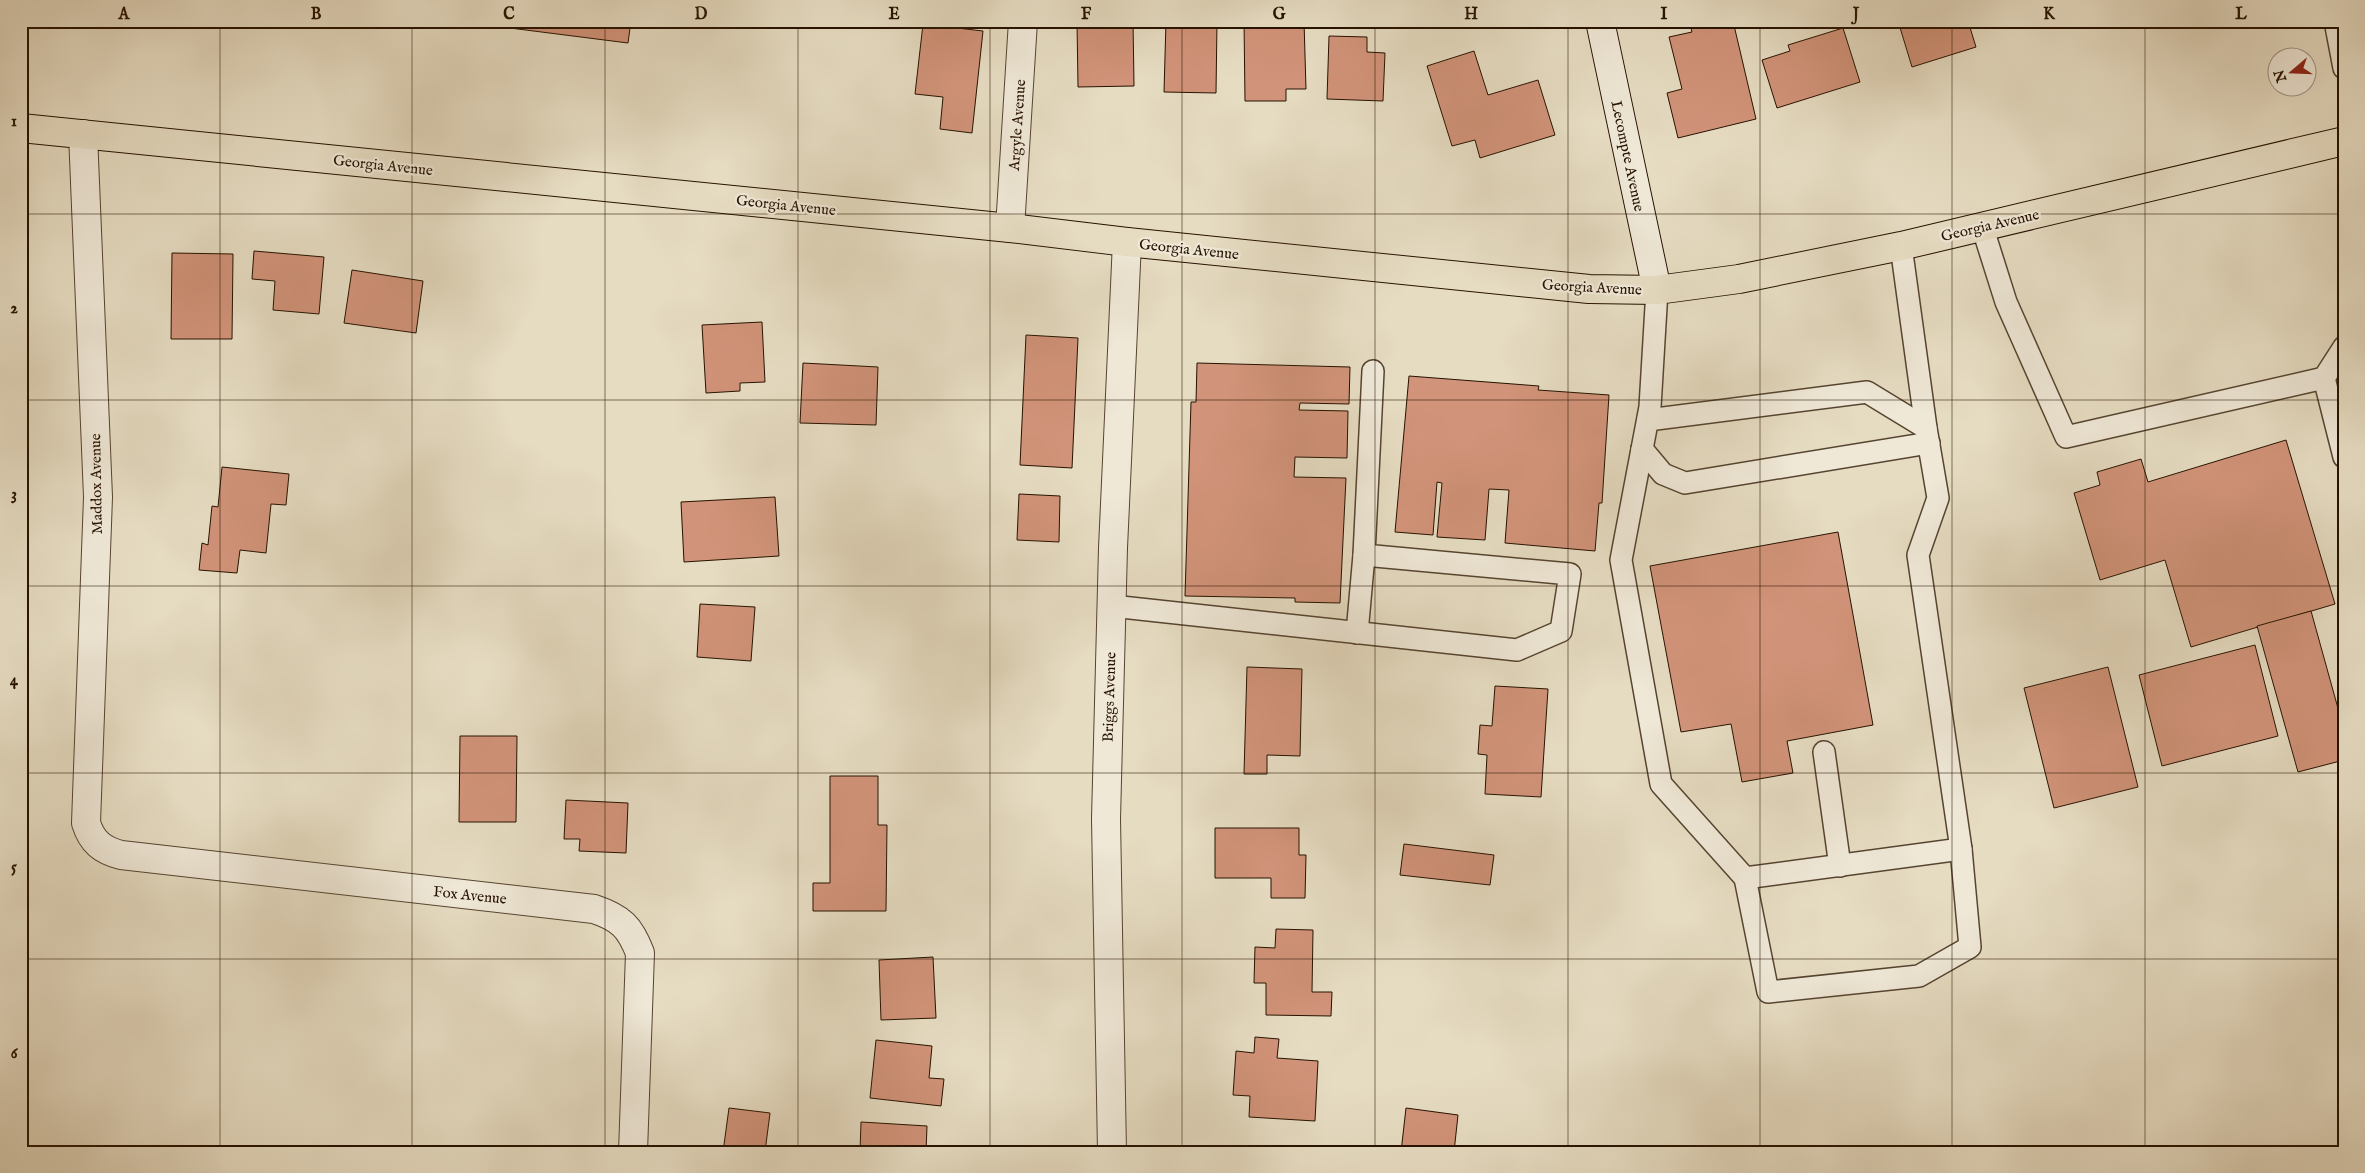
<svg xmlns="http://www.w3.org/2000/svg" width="2365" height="1173" font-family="'IM FELL English',serif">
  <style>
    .building { fill: #d19379; stroke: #261200 }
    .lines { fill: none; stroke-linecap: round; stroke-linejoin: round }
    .lane-casing { stroke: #564430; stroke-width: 24 }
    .street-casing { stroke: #564430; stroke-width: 30 }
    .secondary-casing { stroke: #261200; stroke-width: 30 }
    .primary-casing { stroke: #261200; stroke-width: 30 }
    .lane { stroke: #efe8d7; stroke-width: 21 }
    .street { stroke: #efe8d7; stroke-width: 28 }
    .secondary { stroke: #efe8d7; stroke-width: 28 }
    .primary { stroke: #e6dcc2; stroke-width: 28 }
    .grid { fill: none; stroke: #261200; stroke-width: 1; stroke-opacity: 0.55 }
    .labels { text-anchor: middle; stroke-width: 4.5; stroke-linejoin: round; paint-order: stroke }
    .street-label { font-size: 15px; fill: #261200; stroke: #efe8d7 }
    .neatline { fill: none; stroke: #261200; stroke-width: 2 }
    .grid-label { font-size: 16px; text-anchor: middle; font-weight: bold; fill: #261200 }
  </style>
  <rect width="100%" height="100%" fill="#e6dcc2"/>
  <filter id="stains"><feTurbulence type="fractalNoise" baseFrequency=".004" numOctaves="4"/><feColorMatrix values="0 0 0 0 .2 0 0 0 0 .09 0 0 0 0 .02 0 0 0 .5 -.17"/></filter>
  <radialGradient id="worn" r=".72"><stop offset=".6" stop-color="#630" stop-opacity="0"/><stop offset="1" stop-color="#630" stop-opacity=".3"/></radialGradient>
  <g class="building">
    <polygon points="503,21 631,21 628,43 502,27"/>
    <polygon points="1077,21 1133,21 1134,86 1078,87"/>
    <polygon points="1166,21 1217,21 1216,93 1164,92"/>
    <polygon points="1244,21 1304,21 1306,89 1286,89 1286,101 1245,101"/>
    <polygon points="1689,21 1733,21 1756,119 1678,138 1667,93 1682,89 1669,37 1692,32"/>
    <polygon points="1898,21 1968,21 1976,47 1912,67"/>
    <polygon points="923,24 983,31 972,133 940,129 943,97 915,94"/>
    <polygon points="1843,28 1860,82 1777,108 1762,60 1790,51 1788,45"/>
    <polygon points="1329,36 1367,37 1367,52 1385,53 1383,101 1327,99"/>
    <polygon points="1474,51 1488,95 1538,80 1555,135 1480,158 1475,140 1452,146 1427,66"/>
    <polygon points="254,251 324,257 319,314 273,310 275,281 252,279"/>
    <polygon points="172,253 233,254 232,339 171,339"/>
    <polygon points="352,270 423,281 416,333 344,323"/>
    <polygon points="762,322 765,382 740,383 740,391 706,393 702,325"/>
    <polygon points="1026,335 1078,338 1072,468 1020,465"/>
    <polygon points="803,363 878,367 876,425 800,423"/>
    <polygon points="1197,363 1350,367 1349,404 1300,403 1299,410 1348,411 1347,458 1295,457 1294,477 1346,478 1340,603 1295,602 1295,598 1185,596 1191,402 1196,402"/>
    <polygon points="1409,376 1539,386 1538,390 1609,395 1602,503 1599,503 1595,551 1505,543 1509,490 1489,489 1485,540 1437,537 1442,483 1437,482 1433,535 1395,532"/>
    <polygon points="2286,440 2335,604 2191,647 2165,560 2100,580 2074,493 2100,485 2097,472 2141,459 2148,482"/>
    <polygon points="222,467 289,474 286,505 271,504 266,553 240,550 237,573 199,570 202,543 208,545 212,506 218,507"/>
    <polygon points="1019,494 1060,496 1059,542 1017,540"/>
    <polygon points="775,497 779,556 684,562 681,502"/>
    <polygon points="1838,532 1873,725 1787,741 1793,773 1742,782 1731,724 1681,732 1650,566"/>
    <polygon points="700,604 755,607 751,661 697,657"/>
    <polygon points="2311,611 2344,730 2344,760 2298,772 2257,626"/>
    <polygon points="2255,645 2278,736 2162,766 2139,675"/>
    <polygon points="1247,667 1302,669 1300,756 1267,755 1267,774 1244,774"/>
    <polygon points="2108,667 2138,787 2054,808 2024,688"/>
    <polygon points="1495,686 1548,689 1541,797 1485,794 1487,755 1478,754 1480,725 1492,726"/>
    <polygon points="460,736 517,736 516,822 459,822"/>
    <polygon points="830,776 878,776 878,825 887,825 886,911 813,911 813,883 830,883"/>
    <polygon points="566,800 628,803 626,853 579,851 580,839 564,839"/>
    <polygon points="1215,828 1299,828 1299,855 1306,855 1305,898 1271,898 1271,878 1215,878"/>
    <polygon points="1404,844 1494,855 1490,885 1400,875"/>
    <polygon points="1276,929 1313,930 1312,992 1332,992 1331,1016 1266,1015 1266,983 1254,983 1255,947 1275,948"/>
    <polygon points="933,957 936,1018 881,1020 879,960"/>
    <polygon points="1255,1037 1279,1039 1277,1058 1318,1061 1315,1121 1249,1117 1250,1096 1233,1095 1236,1051 1254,1053"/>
    <polygon points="876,1040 932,1046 929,1078 944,1079 941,1106 870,1098"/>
    <polygon points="729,1108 770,1113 765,1152 723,1152"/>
    <polygon points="1406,1108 1458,1115 1454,1152 1401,1152"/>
    <polygon points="861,1122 927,1126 926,1152 860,1152"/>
  </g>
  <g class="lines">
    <defs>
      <g id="lane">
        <polyline points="2335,21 2344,68"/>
        <polyline points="1982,226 2006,302 2066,437 2324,378 2344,347"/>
        <polyline points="1657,290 1650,407 1621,560 1661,784 1745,878 1961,849 1918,555 1938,498 1926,428 1901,246"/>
        <polyline points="2324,378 2344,457"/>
        <polyline points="1648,420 1867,392 1926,428"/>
        <polyline points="1642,449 1663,474 1685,483 1929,443"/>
        <polyline points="1112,606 1517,650 1561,631 1570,574 1364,555 1373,371"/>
        <polyline points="1357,633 1364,555"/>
        <polyline points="1824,752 1840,866"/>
        <polyline points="1745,878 1768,992 1919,976 1970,947 1961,849"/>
      </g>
      <g id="street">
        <path d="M83,134l15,363 -12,326c6,19 16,27 35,32l473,54c27,9 36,18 46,44l-7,199"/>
        <polyline points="1010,228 1023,21"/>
        <polyline points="1112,1152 1106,819 1113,548 1127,242"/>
      </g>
      <polyline id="secondary" points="1600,21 1657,290"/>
      <polyline id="primary" points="21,128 1010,228 1127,242 1589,289 1657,290 1739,279 1901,246 2344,141"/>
    </defs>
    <use href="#lane" class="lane-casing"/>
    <use href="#street" class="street-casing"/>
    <use href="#secondary" class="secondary-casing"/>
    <use href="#primary" class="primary-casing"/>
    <use href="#lane" class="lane"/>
    <use href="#street" class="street"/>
    <use href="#secondary" class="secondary"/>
    <use href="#primary" class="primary"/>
  </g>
  <path class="grid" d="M220,21v1131M412,21v1131M605,21v1131M798,21v1131M990,21v1131M1182,21v1131M1375,21v1131M1568,21v1131M1760,21v1131M1952,21v1131M2145,21v1131M21,214h2323M21,400h2323M21,586h2323M21,773h2323M21,959h2323"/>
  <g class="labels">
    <g class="street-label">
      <text transform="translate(1017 125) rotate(-86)" y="5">Argyle Avenue</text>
      <text transform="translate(1628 156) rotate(78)" y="5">Lecompte Avenue</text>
      <text transform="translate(383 165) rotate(6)" y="5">Georgia Avenue</text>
      <text transform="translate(786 205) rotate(6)" y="5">Georgia Avenue</text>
      <text transform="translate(1990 225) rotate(-13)" y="5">Georgia Avenue</text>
      <text transform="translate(1189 249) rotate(6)" y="5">Georgia Avenue</text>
      <text transform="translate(1592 287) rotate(3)" y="5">Georgia Avenue</text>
      <text transform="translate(96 484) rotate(-91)" y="5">Maddox Avenue</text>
      <text transform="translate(1109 697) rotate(-88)" y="5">Briggs Avenue</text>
      <text transform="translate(470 895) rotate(6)" y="5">Fox Avenue</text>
    </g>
  </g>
  <rect width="2365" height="1173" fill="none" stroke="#e6dcc2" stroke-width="55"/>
  <g transform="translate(2292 72) rotate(251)"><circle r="24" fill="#efe8d7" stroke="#9f9281"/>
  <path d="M0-4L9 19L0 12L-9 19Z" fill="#8f2418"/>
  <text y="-8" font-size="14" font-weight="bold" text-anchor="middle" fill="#261200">N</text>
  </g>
  <rect x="28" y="28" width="2310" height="1118" class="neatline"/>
  <g class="grid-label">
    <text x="124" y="19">A</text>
    <text x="316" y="19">B</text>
    <text x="509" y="19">C</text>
    <text x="701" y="19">D</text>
    <text x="894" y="19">E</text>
    <text x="1086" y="19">F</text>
    <text x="1279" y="19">G</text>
    <text x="1471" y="19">H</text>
    <text x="1664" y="19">I</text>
    <text x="1856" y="19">J</text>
    <text x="2049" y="19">K</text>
    <text x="2241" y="19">L</text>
    <text x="14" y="126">1</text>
    <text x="14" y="313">2</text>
    <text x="14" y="499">3</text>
    <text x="14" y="685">4</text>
    <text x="14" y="872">5</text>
    <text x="14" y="1058">6</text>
  </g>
  <rect width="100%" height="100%" filter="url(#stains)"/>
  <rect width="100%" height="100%" fill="url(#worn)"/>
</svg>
